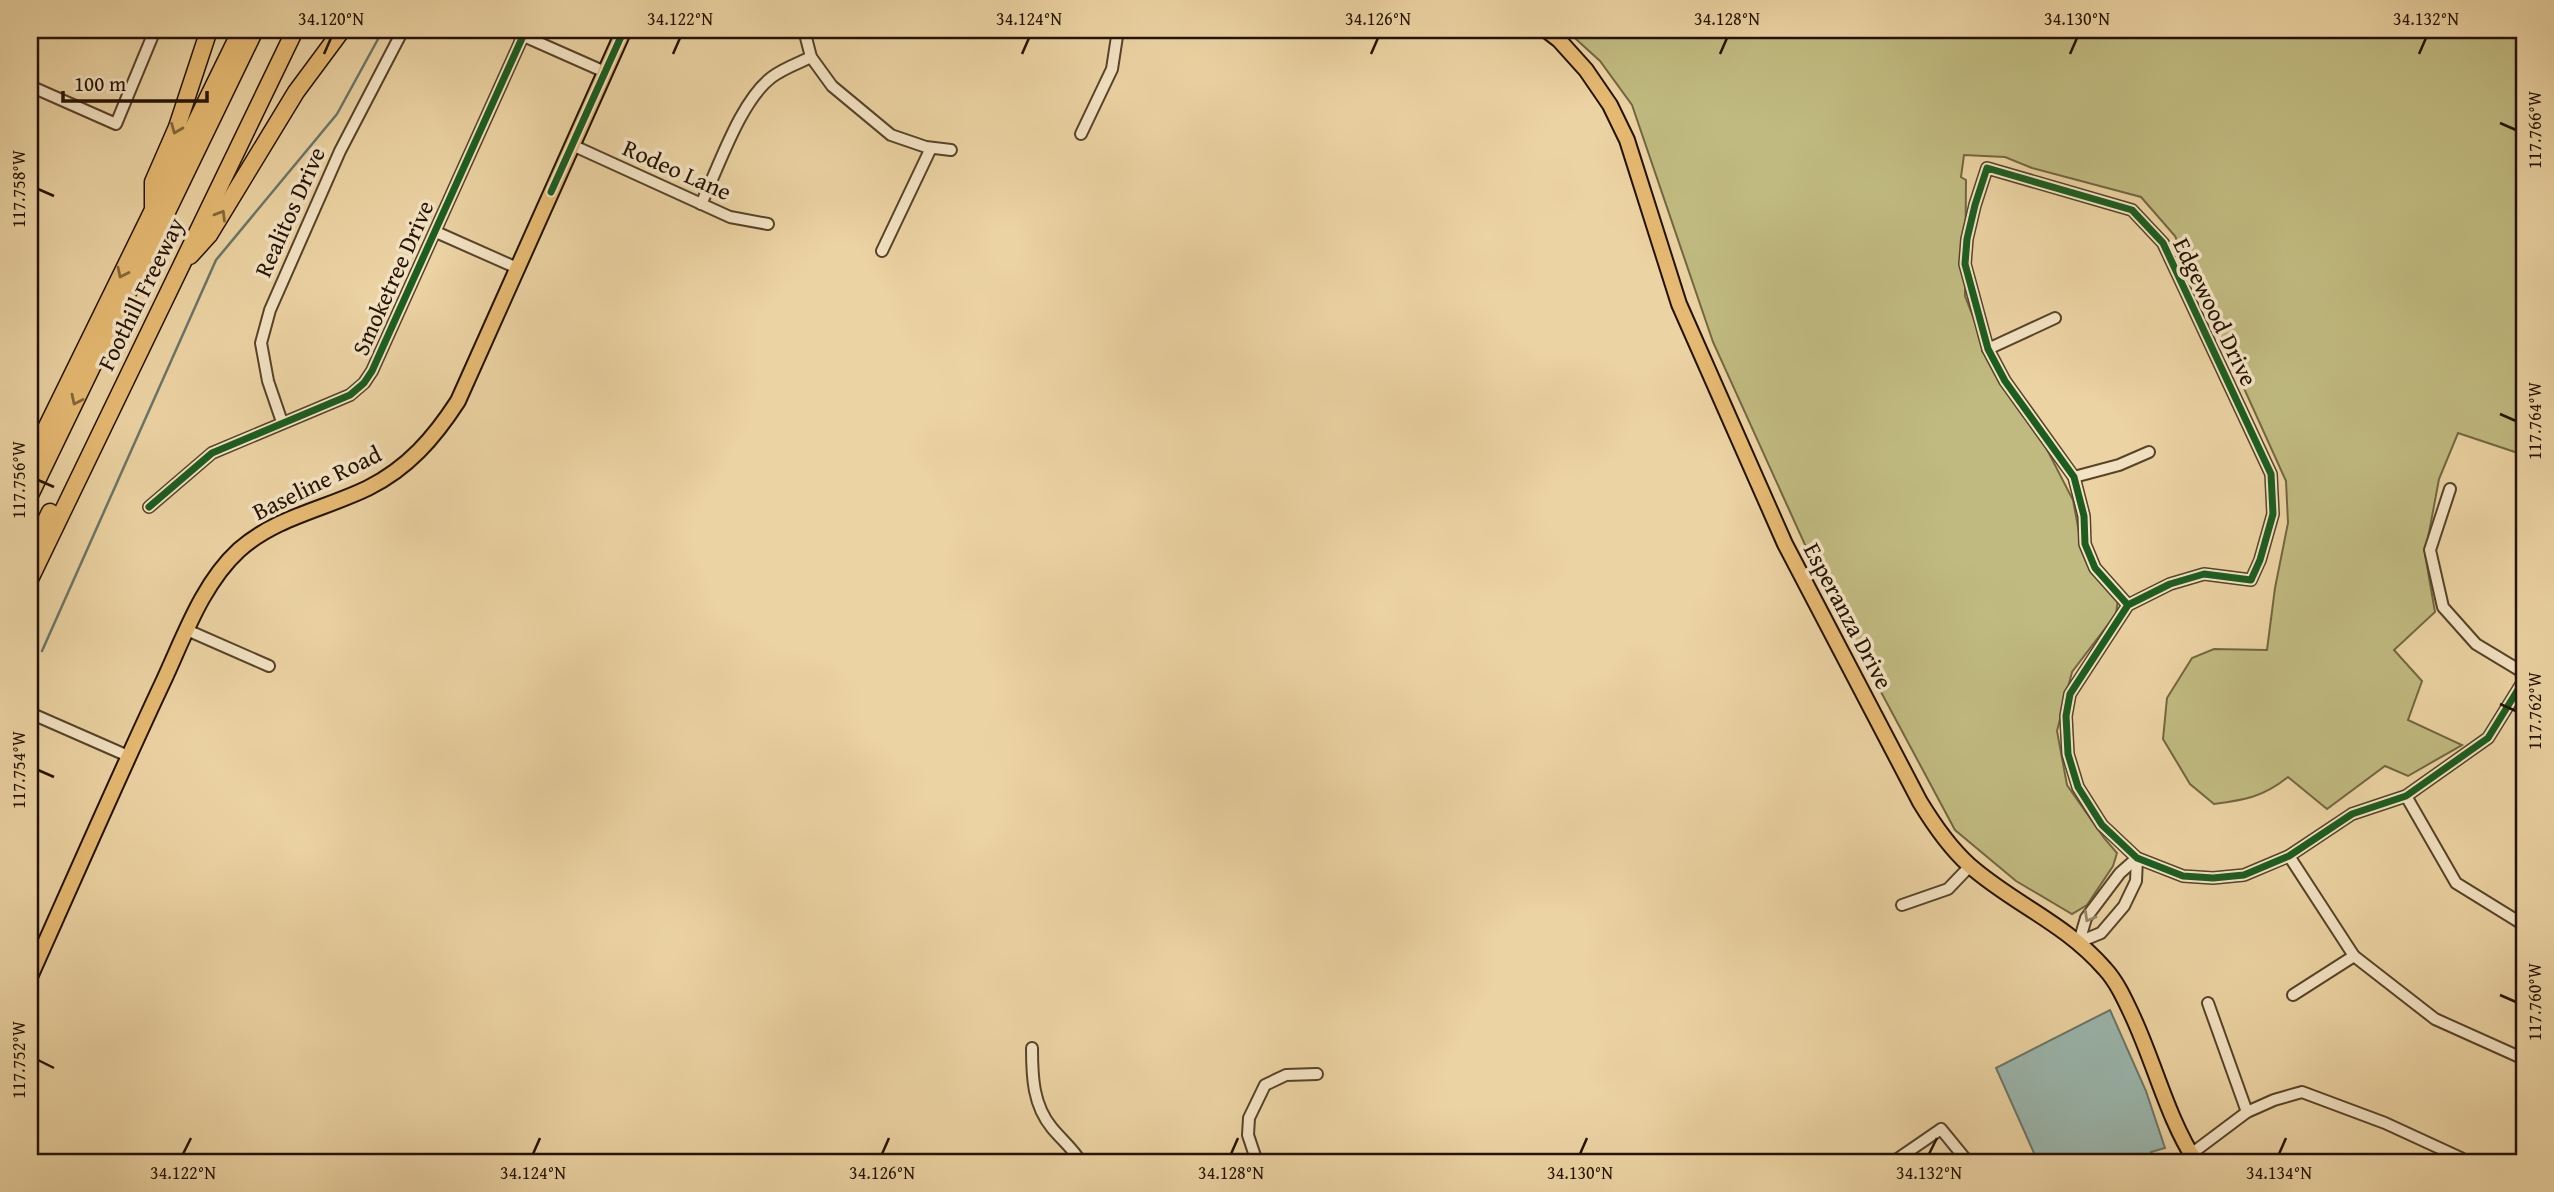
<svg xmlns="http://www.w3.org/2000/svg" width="2554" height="1192" font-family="'Gentium Book Plus',serif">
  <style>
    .green { fill: #c0ba80; stroke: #726640; stroke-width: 2 }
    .water { fill: #9ab6ad; stroke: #6b7568; stroke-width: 2 }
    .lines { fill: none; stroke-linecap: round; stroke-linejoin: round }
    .stream { stroke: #6b7568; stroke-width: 2.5 }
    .minor-casing { stroke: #564329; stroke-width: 14 }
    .major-casing { stroke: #241300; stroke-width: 18 }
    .highway-casing { stroke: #241300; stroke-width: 19 }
    .minor { stroke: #f3e2c3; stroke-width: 10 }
    .major { stroke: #e6ba72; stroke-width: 14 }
    .highway { stroke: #e6ba72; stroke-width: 16 }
    .cycleway-casing { stroke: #f3e2c3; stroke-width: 11 }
    .cycleway { stroke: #1b5e20; stroke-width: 7 }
    .oneway { stroke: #856639 }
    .oneway2 { stroke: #96856b }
    .ticks { fill: none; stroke: #241300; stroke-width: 2.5 }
    .labels { text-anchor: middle; stroke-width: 7; stroke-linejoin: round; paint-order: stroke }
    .street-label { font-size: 24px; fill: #241300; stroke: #f3e2c3 }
    .neatline { fill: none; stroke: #241300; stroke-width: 2.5 }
    .ticks-label { font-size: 18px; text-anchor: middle; fill: #241300 }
  </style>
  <rect width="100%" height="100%" fill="#ecd3a3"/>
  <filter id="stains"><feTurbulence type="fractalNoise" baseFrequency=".00286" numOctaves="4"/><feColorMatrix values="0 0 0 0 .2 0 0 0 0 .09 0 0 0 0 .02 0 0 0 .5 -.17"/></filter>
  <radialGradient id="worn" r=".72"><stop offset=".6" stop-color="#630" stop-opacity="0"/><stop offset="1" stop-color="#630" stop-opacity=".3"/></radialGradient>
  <path class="green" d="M1566,30h958v425l-66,-22 -19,46 -14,75 10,58 -41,38 28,31 -14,39 54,25 -54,31 -23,-10 -58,43 -39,-32c-25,20 -43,23 -74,27l-24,-20 -27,-45 4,-41 25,-40 22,-9 53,1 8,-62 13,-65 -2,-42 -111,-245 -34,-39 -109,-29 -27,-11 -41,-2 -3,22 5,3 -1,116 25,64 48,72 35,68 8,43 37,57 -2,14 -44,58 -15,59 10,54 37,53 13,15 -4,13 -26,39 -15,9 -56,-33 -61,-51 -134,-250 -108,-238 -81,-237 -32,-44z"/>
  <polygon class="water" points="2110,1010 2146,1091 2165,1148 2151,1152 2154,1162 2038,1162 1996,1068"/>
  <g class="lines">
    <polyline class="stream" points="42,651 216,260 337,114 383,30"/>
    <defs>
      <g id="minor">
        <polyline points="510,30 605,72"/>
        <polyline points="804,30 811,57 832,86 891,135 926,147 951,150"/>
        <polyline points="30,86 116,124 155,30"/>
        <polyline points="1081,134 1112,69 1118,30"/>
        <polyline points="572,145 730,217 768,224"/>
        <path d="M701,204c18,-37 39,-103 71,-127 12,-9 27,-14 39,-20"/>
        <polyline points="436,232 517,268"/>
        <polyline points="882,251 931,148"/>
        <polyline points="1988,349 2055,318"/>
        <polyline points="282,422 268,381 261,343 270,310 340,151 403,30"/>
        <polyline points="2074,477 2119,465 2149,452"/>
        <polyline points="2450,489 2430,550 2443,607 2476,644 2524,673"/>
        <polyline points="149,507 212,453 350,395 364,383 372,371 523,36"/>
        <polyline points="2128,605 2095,568 2085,544 2084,516 2074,477 2005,381 1988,349 1965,264 1967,239 1975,205 1987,168 2132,210 2163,243 2271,474 2273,514 2260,560 2251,580 2204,574 2170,584 2128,605 2070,694 2066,716 2068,754 2078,787 2102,825 2137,858 2183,876 2213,878 2244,875 2289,856 2352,814 2406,796 2488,738 2524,680"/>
        <polyline points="187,630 269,666"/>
        <polyline points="30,713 128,756"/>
        <polyline points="2406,796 2456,883 2524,925"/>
        <polyline points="2289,856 2354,956 2435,1019 2524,1059"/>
        <polyline points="1902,905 1948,889 1970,866"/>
        <polyline points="2079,942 2101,933 2124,906 2136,881 2137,858"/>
        <polyline points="2079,942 2086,918 2120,873 2137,858"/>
        <polyline points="2293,995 2354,956"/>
        <polyline points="2208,1003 2247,1112"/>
        <path d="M1032,1048c0,29 1,57 20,80 10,12 21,21 29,34"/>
        <polyline points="2191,1154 2247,1112 2274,1100 2302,1092 2385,1123 2461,1158 2463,1162"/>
        <polyline points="1257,1162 1248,1135 1249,1118 1265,1085 1286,1075 1317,1074"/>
        <polyline points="1893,1162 1941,1129 1968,1162"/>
      </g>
      <g id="major">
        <path d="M1546,30l13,10 27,30 24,35 17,35 52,164 106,240 135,258c14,23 29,45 49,63 44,39 95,57 136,104 12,13 20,31 27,46 23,49 35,102 64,147"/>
        <path d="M30,977c44,-98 87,-197 133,-295 21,-45 39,-98 76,-132 37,-33 86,-41 129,-62 40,-20 66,-50 90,-87l166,-371"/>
      </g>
      <g id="highway">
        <polyline points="153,206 153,182 177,127 209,30"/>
        <polyline points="190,256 209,235 296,92 342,30"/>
        <polyline points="30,461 241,30"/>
        <polyline points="30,495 255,30"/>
        <polyline points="30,553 50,512"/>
        <polyline points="30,579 295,30"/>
      </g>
    </defs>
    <use href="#minor" class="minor-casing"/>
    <use href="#major" class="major-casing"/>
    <use href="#highway" class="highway-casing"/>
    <use href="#minor" class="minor"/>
    <use href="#major" class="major"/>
    <use href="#highway" class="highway"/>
    <defs>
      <g id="cycleway">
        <polyline points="551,192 624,30"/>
        <polyline points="149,507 212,453 350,395 364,383 372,371 523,36"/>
        <polyline points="2128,605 2095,568 2085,544 2084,516 2074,477 2005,381 1988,349 1965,264 1967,239 1975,205 1987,168 2132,210 2163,243 2271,474 2273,514 2260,560 2251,580 2204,574 2170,584 2128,605 2070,694 2066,716 2068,754 2078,787 2102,825 2137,858 2183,876 2213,878 2244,875 2289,856 2352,814 2406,796 2488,738 2524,680"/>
      </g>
    </defs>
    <use href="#cycleway" class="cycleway-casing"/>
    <use href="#cycleway" class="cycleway"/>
  </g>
  <defs><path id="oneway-chevron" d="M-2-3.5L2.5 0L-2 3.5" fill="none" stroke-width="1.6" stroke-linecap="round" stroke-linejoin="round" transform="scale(1.75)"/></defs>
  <g class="oneway">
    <use href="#oneway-chevron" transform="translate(176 129) rotate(112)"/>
    <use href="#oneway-chevron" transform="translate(221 215) rotate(-59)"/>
    <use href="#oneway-chevron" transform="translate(122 273) rotate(116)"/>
    <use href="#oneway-chevron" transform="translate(76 400) rotate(116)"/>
  </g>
  <use class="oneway2" href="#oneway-chevron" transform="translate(2089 917) rotate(120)"/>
  <path class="ticks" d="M324,54l7,-16M673,54l7,-16M1022,54l7,-16M1371,54l7,-16M1720,54l7,-16M2070,54l7,-16M2419,54l7,-16M2500,123l16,7M38,189l16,7M2500,414l16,7M38,480l16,7M2500,704l16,7M38,770l16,7M2500,995l16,7M38,1060l16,8M183,1154l8,-16M533,1154l7,-16M882,1154l7,-16M1231,1154l7,-16M1580,1154l7,-16M1929,1154l8,-16M2279,1154l7,-16"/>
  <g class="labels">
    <g class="street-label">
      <text transform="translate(677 170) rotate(24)" y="8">Rodeo Lane</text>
      <text transform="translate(290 212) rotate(-66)" y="8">Realitos Drive</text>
      <text transform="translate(393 278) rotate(-66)" y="8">Smoketree Drive</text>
      <text transform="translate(141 294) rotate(-64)" y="8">Foothill Freeway</text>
      <text transform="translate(2215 312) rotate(64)" y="8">Edgewood Drive</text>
      <text transform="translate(317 483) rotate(-26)" y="8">Baseline Road</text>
      <text transform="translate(1848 616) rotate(62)" y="8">Esperanza Drive</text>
    </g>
  </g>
  <rect width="2554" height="1192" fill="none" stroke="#ecd3a3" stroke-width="77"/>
  <path d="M63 91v10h144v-10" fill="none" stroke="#241300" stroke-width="3.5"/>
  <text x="74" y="91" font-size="21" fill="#241300" stroke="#f3e2c3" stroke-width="5" paint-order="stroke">100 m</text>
  <rect x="38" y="38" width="2478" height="1116" class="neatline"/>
  <g class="ticks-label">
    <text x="331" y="25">34.120°N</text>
    <text x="680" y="25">34.122°N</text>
    <text x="1029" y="25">34.124°N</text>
    <text x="1378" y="25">34.126°N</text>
    <text x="1727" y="25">34.128°N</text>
    <text x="2077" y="25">34.130°N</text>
    <text x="2426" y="25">34.132°N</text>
    <text transform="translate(2535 130) rotate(-90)" y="6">117.766°W</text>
    <text transform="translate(19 189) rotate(-90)" y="6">117.758°W</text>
    <text transform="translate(2535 421) rotate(-90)" y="6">117.764°W</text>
    <text transform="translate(19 480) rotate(-90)" y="6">117.756°W</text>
    <text transform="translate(2535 711) rotate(-90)" y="6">117.762°W</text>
    <text transform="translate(19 770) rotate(-90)" y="6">117.754°W</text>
    <text transform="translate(2535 1002) rotate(-90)" y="6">117.760°W</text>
    <text transform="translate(19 1060) rotate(-90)" y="6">117.752°W</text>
    <text x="183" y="1179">34.122°N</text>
    <text x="533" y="1179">34.124°N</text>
    <text x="882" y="1179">34.126°N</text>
    <text x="1231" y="1179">34.128°N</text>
    <text x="1580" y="1179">34.130°N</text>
    <text x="1929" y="1179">34.132°N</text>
    <text x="2279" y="1179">34.134°N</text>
  </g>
  <rect width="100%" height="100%" filter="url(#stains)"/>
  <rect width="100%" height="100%" fill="url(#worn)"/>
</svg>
